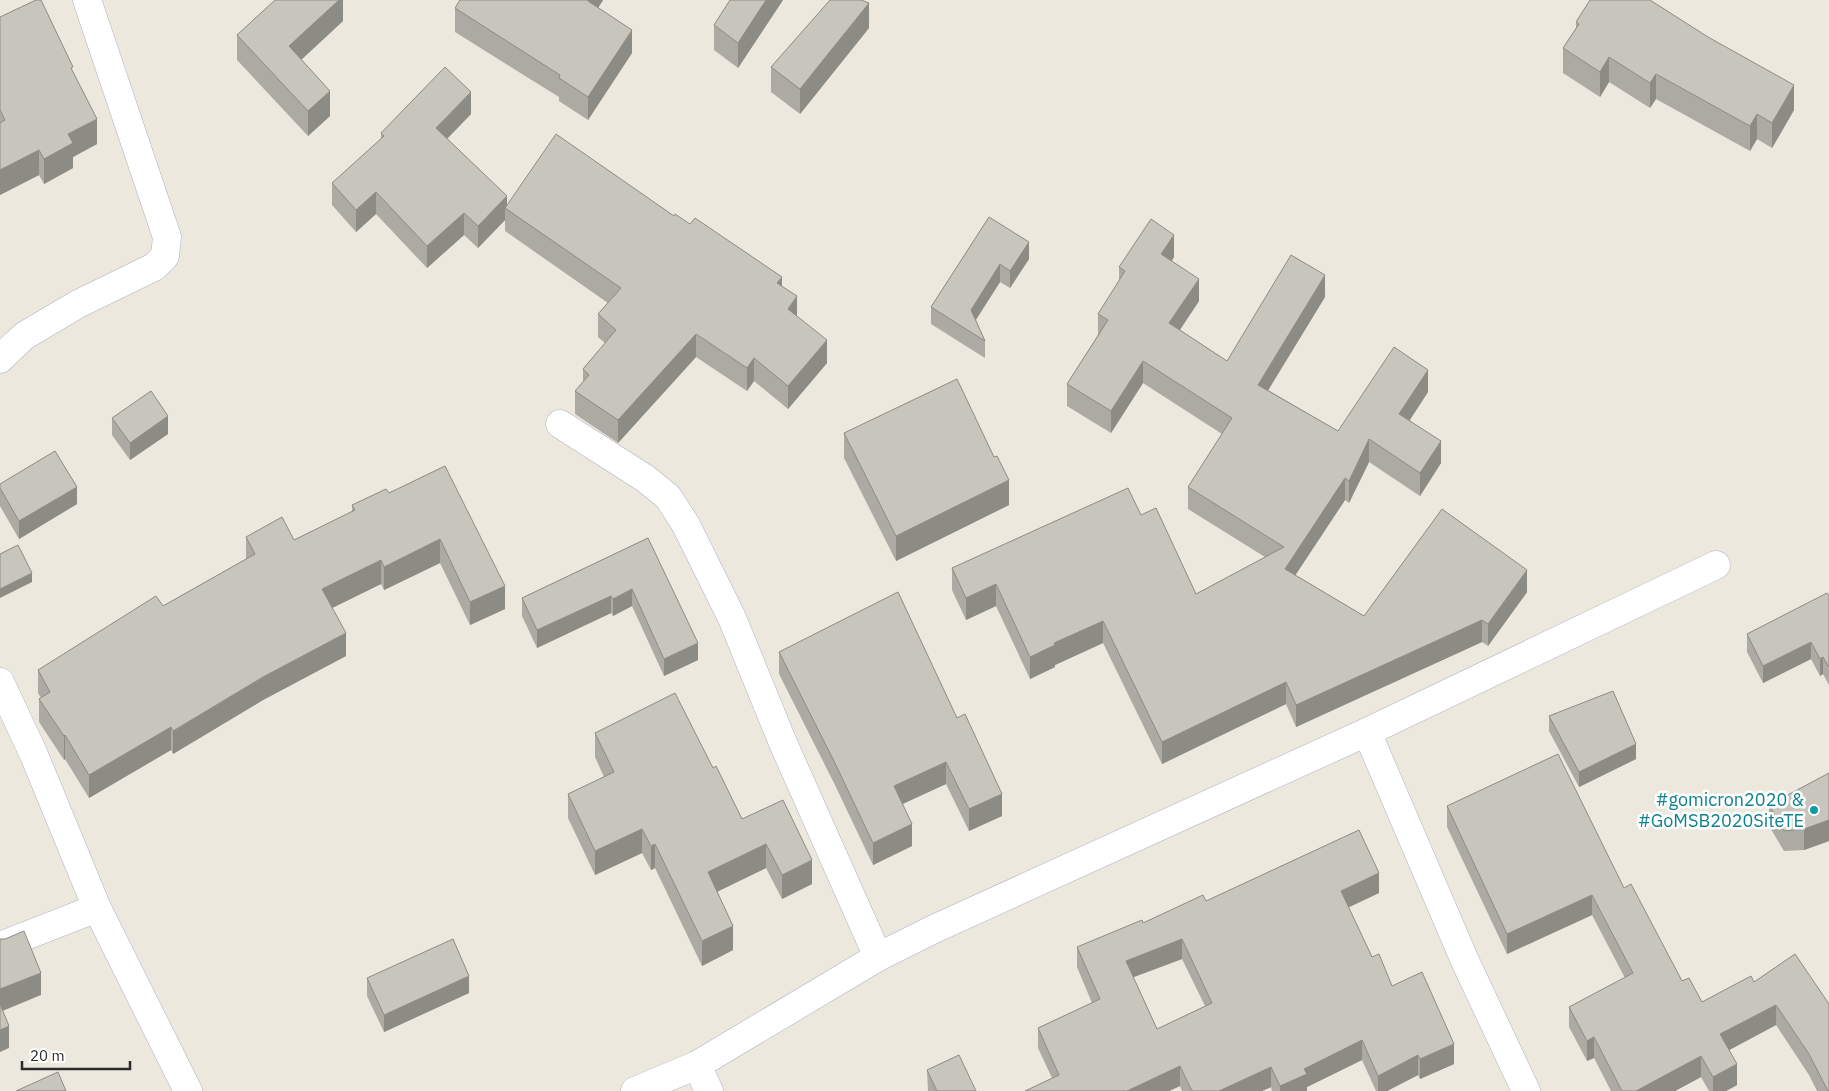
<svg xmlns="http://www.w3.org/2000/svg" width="1829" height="1091" font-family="'IBM Plex Sans',sans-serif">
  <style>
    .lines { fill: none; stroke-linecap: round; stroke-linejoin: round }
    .street-casing { stroke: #b1b2be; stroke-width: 29 }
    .street { stroke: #fff; stroke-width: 28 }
    .wall { fill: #acaaa2; fill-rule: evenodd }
    .shaded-wall { fill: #8c8b84 }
    .building { fill: #c8c6bc; stroke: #8c8b84; fill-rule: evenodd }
    .culture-dot { fill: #0f9aa8; stroke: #fff; stroke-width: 2 }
    .labels { text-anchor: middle; stroke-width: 5; stroke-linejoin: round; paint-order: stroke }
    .culture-label { font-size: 18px; fill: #0d838f; stroke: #fff; text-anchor: end }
  </style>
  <rect width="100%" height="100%" fill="#ece8de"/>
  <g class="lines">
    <defs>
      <g id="street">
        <polyline points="0,359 24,336 78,304 154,267 165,256 167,237 87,0"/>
        <polyline points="560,424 646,479 668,497 686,525 732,618 783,743 878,957"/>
        <polyline points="0,682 34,755 97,908 188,1091"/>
        <polyline points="1367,732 1465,961 1526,1091"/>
        <polyline points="0,946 97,908"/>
        <polyline points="697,1065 709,1091"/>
        <polyline points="635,1091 697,1065 878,957 934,929 1367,732 1716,565"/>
      </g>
    </defs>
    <use href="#street" class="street-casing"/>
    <use href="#street" class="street"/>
  </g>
  <g class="wall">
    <polygon points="343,0 343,21 301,60 330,116 308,136 237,60 237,35"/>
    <polygon points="460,0 603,0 598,8 632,53 588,120 559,101 559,97 455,32 455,8"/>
    <polygon points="783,0 738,68 714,50 714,25"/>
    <polygon points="0,17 73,73 97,144 73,157 73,168 44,184 39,175 0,195"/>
    <polygon points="1576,22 1794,110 1772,148 1757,139 1750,151 1656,99 1650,108 1609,82 1600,97 1563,73 1563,48 1576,28"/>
    <polygon points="869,28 800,114 771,92 771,67"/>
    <polygon points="471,114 447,139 507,205 674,216 782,286 797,316 827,363 788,409 754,381 747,391 696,357 618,443 575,414 575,391 583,382 583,369 605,343 598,337 598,314 608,303 505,231 505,220 478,248 464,235 427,268 376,214 356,232 332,205 332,183 381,139 381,133"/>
    <polygon points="989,217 1029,259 1010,288 1000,282 976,320 985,341 985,358 931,324 931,307"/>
    <polygon points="1174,257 1172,261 1199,301 1180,330 1227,361 1325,297 1268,390 1338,431 1428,392 1410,420 1441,463 1420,496 1369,462 1349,503 1345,500 1295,575 1364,616 1527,592 1488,646 1482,642 1296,727 1286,704 1162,764 1103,643 1055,665 1055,667 1030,679 996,606 966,620 952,590 952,568 1141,515 1196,594 1265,557 1188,509 1188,487 1222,434 1143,383 1111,433 1067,406 1067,384 1098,335 1098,314 1119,281 1119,267"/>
    <polygon points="112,418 168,434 130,460 112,435"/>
    <polygon points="844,433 994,457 1009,505 896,561 844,458"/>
    <polygon points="445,466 505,609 470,625 440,563 384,590 381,584 332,608 346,656 263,700 173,754 171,750 89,798 65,759 64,760 39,722 39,699 41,698 38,693 38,670 163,606 246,559 246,537 294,540 352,512 352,505 389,493"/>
    <polygon points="0,484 77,504 19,539 0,506"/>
    <polygon points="648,538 698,660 664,676 632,606 613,616 611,613 537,648 522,616 522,598"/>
    <polygon points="1829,596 1829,685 1823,674 1820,676 1811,659 1763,683 1747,652 1747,634"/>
    <polygon points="779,652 957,718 1002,816 969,831 946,784 902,804 912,846 873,865 834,783 779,674"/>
    <polygon points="1549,716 1636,759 1579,787 1549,731"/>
    <polygon points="595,733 713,768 742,819 812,884 782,899 766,868 717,892 733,950 702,966 655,868 651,870 642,853 595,875 568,818 568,794 604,777 595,757"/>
    <polygon points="1829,773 1829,841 1804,850 1784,851 1769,826 1769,805"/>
    <polygon points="1447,806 1624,888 1682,981 1702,1002 1754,982 1795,954 1829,1091 1817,1091 1809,1075 1776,1025 1729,1050 1737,1085 1726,1091 1709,1091 1701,1077 1675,1091 1611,1091 1594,1058 1587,1061 1569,1027 1569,1007 1625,978 1592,915 1507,954 1447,827"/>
    <path d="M1379,893l-31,14 24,50 20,29 62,78 -34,15 -2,-4 -31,16h-11l-14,-31 -55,27v4h-35l-1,-4 -9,4h-80l-2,-5 -11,5h-144l27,-13 -14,-30v-20l54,-25 -15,-36v-20l66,-24 63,-22zM1182,959l23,47 -48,23 -24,-52z"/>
    <polygon points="367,978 469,993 384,1032 367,996"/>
    <polygon points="927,1070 976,1091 928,1091"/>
  </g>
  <g class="shaded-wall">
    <polygon points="339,0 343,0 343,21 289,71 289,46"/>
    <polygon points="588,0 603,0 588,24"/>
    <polygon points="766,0 783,0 738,68 738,43"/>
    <polygon points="869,3 869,28 800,114 800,89"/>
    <polygon points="632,30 632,53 588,120 588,97"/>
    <polygon points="1609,57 1609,82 1600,97 1600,72"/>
    <polygon points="1656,74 1656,99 1650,108 1650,83"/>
    <polygon points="1794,85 1794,110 1772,148 1772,123"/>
    <polygon points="330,91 330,116 308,136 308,111"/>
    <polygon points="471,92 471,114 436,150 436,128"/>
    <polygon points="1757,114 1757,139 1750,151 1750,126"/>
    <polygon points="97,119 97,144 73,157 73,168 44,184 44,159 68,134"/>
    <polygon points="39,150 39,175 0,195 0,170"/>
    <polygon points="376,192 376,214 356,232 356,210"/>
    <polygon points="507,196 507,209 505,208 505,220 478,248 478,226"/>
    <polygon points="464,213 464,235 427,268 427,246"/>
    <polygon points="1174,235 1174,257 1161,276 1161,254"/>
    <polygon points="1029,242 1029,259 1010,288 1010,271"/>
    <polygon points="1000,264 1000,282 971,327 971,310"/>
    <polygon points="1325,275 1325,297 1258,407 1258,385"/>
    <polygon points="782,277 782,300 777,283"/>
    <polygon points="1199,279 1199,301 1169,346 1169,323"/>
    <polygon points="797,296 797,319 788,309"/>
    <polygon points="696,334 696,357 618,443 618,420"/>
    <polygon points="827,340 827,363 788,409 788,386"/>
    <polygon points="754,358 754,381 747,391 747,368"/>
    <polygon points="1143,361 1143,383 1111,433 1111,411"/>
    <polygon points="1428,370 1428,392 1399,436 1399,414"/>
    <polygon points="168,416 168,434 130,460 130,443"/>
    <polygon points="1369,439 1369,462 1349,503 1349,481"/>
    <polygon points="1441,441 1441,463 1420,496 1420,473"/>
    <polygon points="1345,478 1345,500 1285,591 1285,569"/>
    <polygon points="1009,480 1009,505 896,561 896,536"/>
    <polygon points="77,487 77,504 19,539 19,521"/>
    <polygon points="440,539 440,563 384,590 384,567"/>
    <polygon points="381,560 381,584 322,613 322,589"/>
    <polygon points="1527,570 1527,592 1488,646 1488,624"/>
    <polygon points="32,573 32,582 0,598 0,589"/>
    <polygon points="996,584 996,606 966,620 966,598"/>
    <polygon points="505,586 505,609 470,625 470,602"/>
    <polygon points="632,589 632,606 613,616 613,599"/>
    <polygon points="611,596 611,613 537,648 537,630"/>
    <polygon points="1482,620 1482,642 1296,727 1296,705"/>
    <polygon points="1103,621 1103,643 1055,665 1055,667 1030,679 1030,657 1054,643"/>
    <polygon points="346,633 346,656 263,700 173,754 173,731 263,677"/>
    <polygon points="1811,642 1811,659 1763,683 1763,666"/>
    <polygon points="698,643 698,660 664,676 664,659"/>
    <polygon points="1823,657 1823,674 1820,676 1820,659"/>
    <polygon points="1286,682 1286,704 1162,764 1162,742"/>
    <polygon points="171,727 171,750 89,798 89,775"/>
    <polygon points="65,735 65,759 64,760 64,736"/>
    <polygon points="1636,744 1636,759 1579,787 1579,772"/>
    <polygon points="946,762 946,784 894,808 894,786"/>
    <polygon points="1002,794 1002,816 969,831 969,809"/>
    <polygon points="1829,820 1829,841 1804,850 1804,829"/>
    <polygon points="912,824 912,846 873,865 873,843"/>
    <polygon points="642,829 642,853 595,875 595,851"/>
    <polygon points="655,844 655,868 651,870 651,846"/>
    <polygon points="766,844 766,868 708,896 708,872"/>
    <polygon points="812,860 812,884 782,899 782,875"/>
    <polygon points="1379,873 1379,893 1341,911 1341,891"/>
    <polygon points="1592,895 1592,915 1507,954 1507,934"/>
    <polygon points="733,926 733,950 702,966 702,941"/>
    <polygon points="1182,939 1182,959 1126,980 1126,961"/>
    <polygon points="41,973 41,995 0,1012 0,989"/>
    <polygon points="469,976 469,993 384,1032 384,1015"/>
    <polygon points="1776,1005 1776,1025 1720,1055 1720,1034"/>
    <polygon points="9,1026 9,1048 0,1052 0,1030"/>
    <polygon points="1594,1037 1594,1058 1587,1061 1587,1041"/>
    <polygon points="1362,1040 1362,1060 1307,1087 1307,1091 1280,1091 1280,1086 1304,1069"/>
    <polygon points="1454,1044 1454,1064 1420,1079 1420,1059"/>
    <polygon points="1418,1055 1418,1075 1387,1091 1378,1091 1378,1076"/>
    <polygon points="1701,1056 1701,1077 1675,1091 1636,1091"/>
    <polygon points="1737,1064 1737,1085 1726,1091 1713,1091 1713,1077"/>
    <polygon points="1180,1066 1180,1086 1169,1091 1127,1091"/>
    <polygon points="1271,1067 1271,1087 1262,1091 1219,1091"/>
  </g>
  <g class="building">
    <polygon points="36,0 41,0 73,67 71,68 97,119 68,134 73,143 44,159 39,150 0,170 0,123 5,120 0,110 0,17"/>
    <polygon points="275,0 339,0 289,46 330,91 308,111 237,35"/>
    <polygon points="460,0 588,0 588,1 632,30 588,97 559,78 560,75 455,8"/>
    <polygon points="730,0 766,0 738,43 714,25"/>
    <polygon points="830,0 861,0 869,3 800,89 771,67"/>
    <polygon points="1590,0 1650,0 1708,37 1794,85 1772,123 1757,114 1750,126 1656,74 1650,83 1609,57 1600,72 1563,48 1579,24 1576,22"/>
    <polygon points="445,67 471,92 436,128 507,196 478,226 464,213 427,246 376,192 356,210 332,183 384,136 381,133"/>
    <polygon points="556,134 674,216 675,214 690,224 695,218 782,277 777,283 797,296 788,309 827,340 788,386 754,358 747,368 696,334 618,420 575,391 589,375 583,369 616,330 598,314 621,288 505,208"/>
    <polygon points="989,217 1029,242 1010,271 1000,264 971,310 985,341 931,307"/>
    <polygon points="1151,219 1174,235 1161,254 1199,279 1169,323 1227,361 1291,255 1325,275 1258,385 1338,431 1394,347 1428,370 1399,414 1441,441 1420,473 1369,439 1349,481 1345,478 1285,569 1364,616 1442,509 1527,570 1488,624 1482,620 1296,705 1286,682 1162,742 1103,621 1054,643 1055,645 1030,657 996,584 966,598 952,568 1128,488 1141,515 1156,508 1196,594 1284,547 1188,487 1232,418 1143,361 1111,411 1067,384 1108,320 1098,314 1125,271 1119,267"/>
    <polygon points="957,379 994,457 997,456 1009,480 896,536 844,433"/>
    <polygon points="151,391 168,416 130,443 112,418"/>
    <polygon points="55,451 77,487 19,521 0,488 0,484"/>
    <polygon points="445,466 505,586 470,602 440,539 384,567 381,560 322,589 346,633 263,677 173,731 171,727 89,775 65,735 64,736 39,699 50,692 38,670 156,596 163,606 255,554 246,537 282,517 294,540 355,510 352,505 386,489 389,493"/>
    <polygon points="648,538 698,643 664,659 632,589 613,599 611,596 537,630 522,598"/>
    <polygon points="18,545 32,573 0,589 0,554"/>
    <polygon points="898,592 957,718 965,714 1002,794 969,809 946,762 894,786 912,824 873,843 834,761 779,652"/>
    <polygon points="1827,593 1829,596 1829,667 1823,657 1820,659 1811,642 1763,666 1747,634"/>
    <polygon points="1613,691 1636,744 1579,772 1549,716"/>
    <polygon points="675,693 713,768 716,766 742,819 783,800 812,860 782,875 766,844 708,872 733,926 702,941 655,844 651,846 642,829 595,851 568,794 614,772 595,733"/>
    <polygon points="1558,754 1624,888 1631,884 1682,981 1689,978 1702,1002 1751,976 1754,982 1795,954 1829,1004 1829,1090 1828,1091 1809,1054 1776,1005 1720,1034 1737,1064 1713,1077 1701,1056 1636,1091 1622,1091 1594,1037 1587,1041 1569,1007 1633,973 1592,895 1507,934 1447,806"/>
    <polygon points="1829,773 1829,820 1804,829 1784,831 1769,805"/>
    <path d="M1359,830l20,43 -38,18 31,66 7,-3 13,32 30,-14 32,72 -34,15 -2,-4 -40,21 -16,-36 -58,29 3,5 -27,12 -9,-19 -52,24h-27l-12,-25 -53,25h-102l34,-16 -21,-47 62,-29 -23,-52 65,-27 1,3 60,-28 3,6zM1182,939l30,64 -55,26 -31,-68z"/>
    <polygon points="24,931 41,973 0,989 0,939 5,939"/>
    <polygon points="453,939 469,976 384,1015 367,978"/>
    <polygon points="0,1004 9,1026 0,1030"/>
    <polygon points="959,1055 976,1091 937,1091 927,1070"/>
    <polygon points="58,1072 66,1091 16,1091"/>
  </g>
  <circle class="culture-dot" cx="1814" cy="810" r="5"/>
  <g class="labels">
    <g class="culture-label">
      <text x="1804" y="806">#gomicron2020 &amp;<tspan x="1804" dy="21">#GoMSB2020SiteTE</tspan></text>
    </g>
  </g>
  <path d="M22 1061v8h108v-8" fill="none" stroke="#2b2b2b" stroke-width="2.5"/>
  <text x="30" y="1061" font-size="15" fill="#2b2b2b" stroke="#ffffff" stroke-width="4" paint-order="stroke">20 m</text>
</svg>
